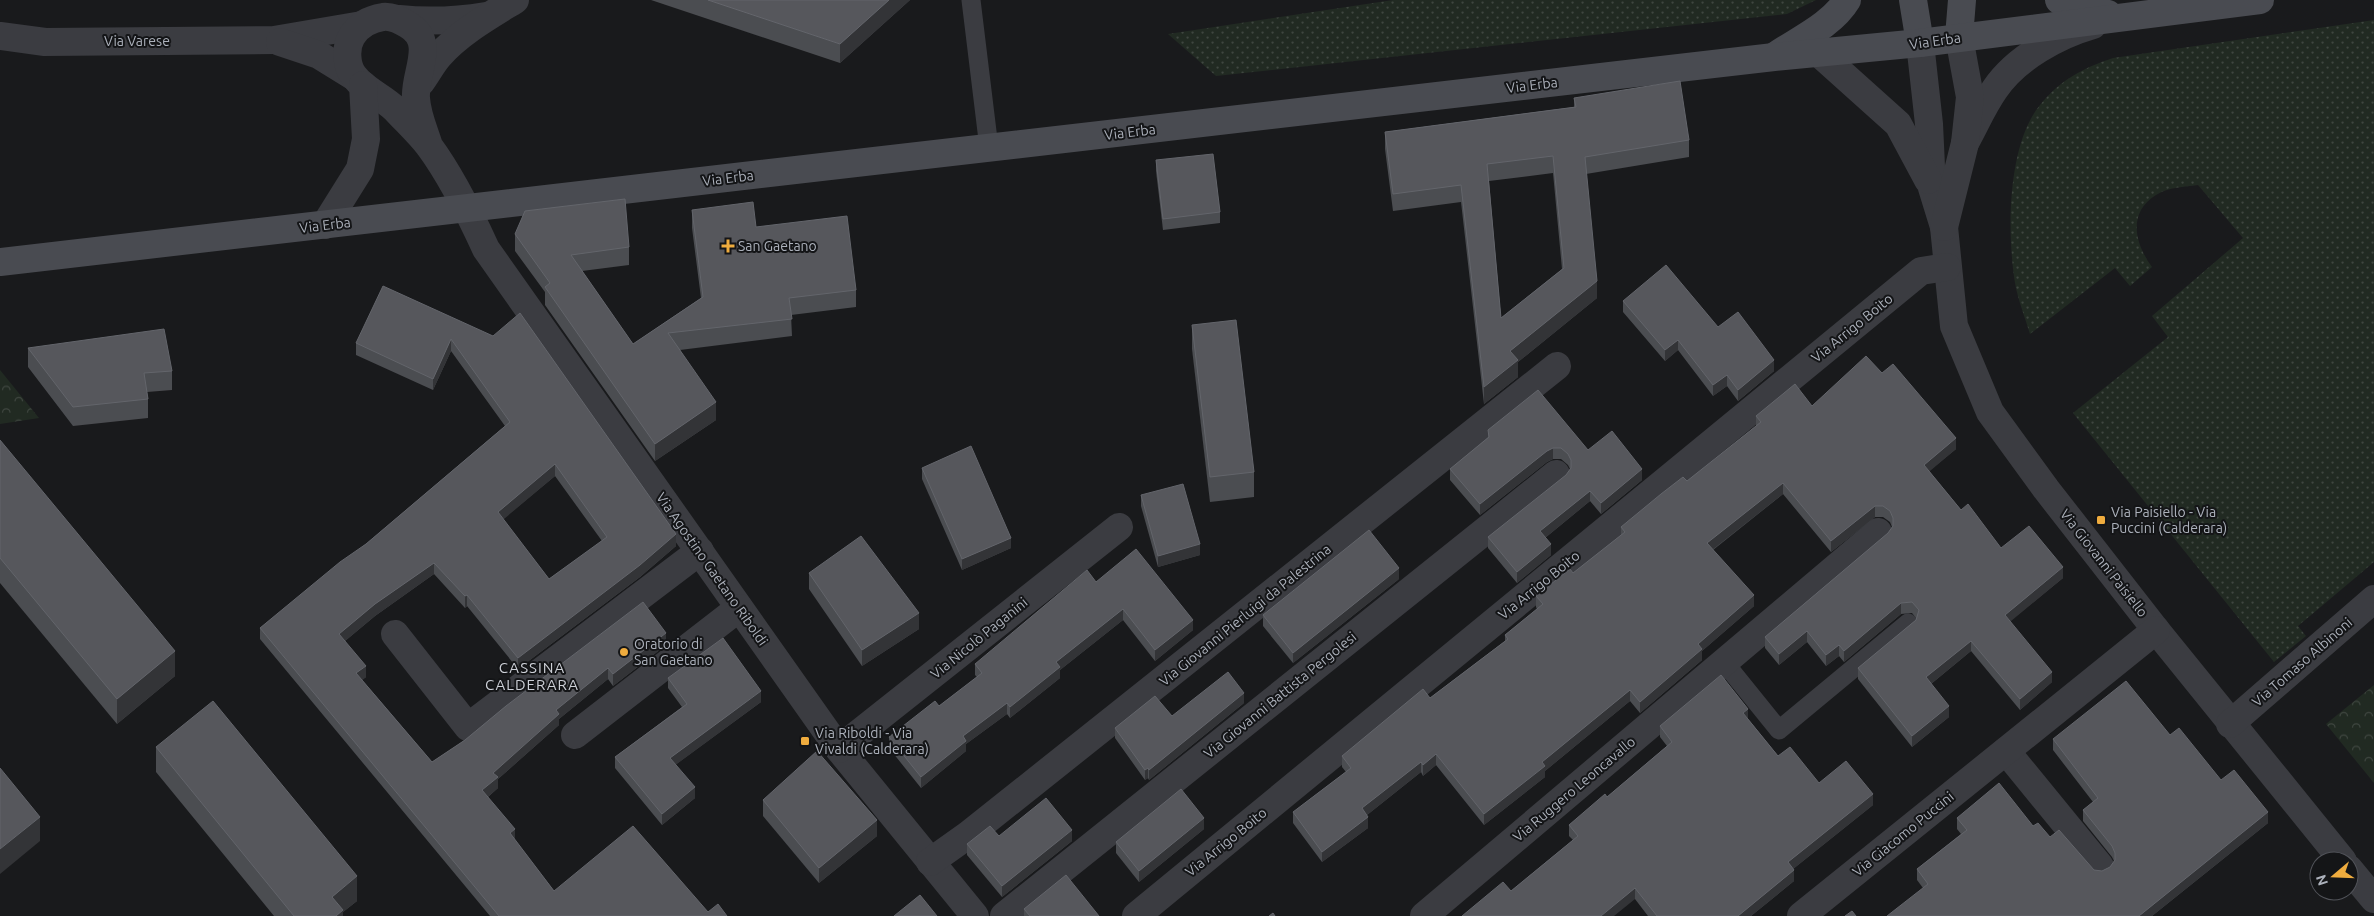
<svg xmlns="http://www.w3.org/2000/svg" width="2374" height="916" font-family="Ubuntu,sans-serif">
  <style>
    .grass { fill: url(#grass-dots) }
    .park { fill: url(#park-crowns) }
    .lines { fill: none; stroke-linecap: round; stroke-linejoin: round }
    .lane { stroke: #3b3c41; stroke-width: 19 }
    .street { stroke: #3b3c41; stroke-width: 28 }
    .secondary { stroke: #494b51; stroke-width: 28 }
    .wall { fill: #4b4d51; fill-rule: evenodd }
    .shaded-wall { fill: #333437 }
    .building { fill: #56575c; stroke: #63656b; fill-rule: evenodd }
    .poi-dot { fill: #efac3e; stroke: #141517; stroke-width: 2 }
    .labels { text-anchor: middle; stroke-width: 4; stroke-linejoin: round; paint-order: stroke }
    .street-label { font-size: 14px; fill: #acb1bb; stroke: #141517 }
    .poi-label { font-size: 14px; fill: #acb1bb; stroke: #141517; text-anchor: start }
    .neighbourhood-label { font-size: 15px; letter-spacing: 1px; fill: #cdd0d7; stroke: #141517 }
  </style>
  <defs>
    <pattern id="grass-dots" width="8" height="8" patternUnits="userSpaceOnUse" patternTransform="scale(1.25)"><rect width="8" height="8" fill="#212a22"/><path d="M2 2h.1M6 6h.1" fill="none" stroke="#3f4640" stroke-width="1.8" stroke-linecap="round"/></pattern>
    <pattern id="park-crowns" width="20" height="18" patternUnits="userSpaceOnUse" patternTransform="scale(1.25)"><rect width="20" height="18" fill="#212a22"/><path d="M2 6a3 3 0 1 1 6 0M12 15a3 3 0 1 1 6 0" fill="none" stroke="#3f4640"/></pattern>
  </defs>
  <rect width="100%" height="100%" fill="#191a1c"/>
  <g class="grass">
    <polygon points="1393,0 1816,0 1787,14 1216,76 1168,34"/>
    <path d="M2374,20v542l-76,64 8,10 -32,26 -201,-249 95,-76 -16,-21 91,-78 -45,-53c-14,2 -29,2 -42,10 -29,18 -21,49 -4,72l-22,19 -15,-18 -85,66c-5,-17 -12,-34 -15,-51 -8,-49 -8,-138 25,-178 20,-25 43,-37 73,-47z"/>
  </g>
  <g class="park">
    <polygon points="0,370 39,418 0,424"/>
    <polygon points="2374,685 2374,783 2326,724"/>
  </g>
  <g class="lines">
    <g class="lane">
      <polyline points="971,0 989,148"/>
      <polyline points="1724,662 1779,730 1908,623"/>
    </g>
    <g class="street">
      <path d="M399,19c30,3 57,2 87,-3"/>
      <polyline points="0,36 45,42 274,40 362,25"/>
      <polyline points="280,42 319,55 353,76"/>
      <polyline points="1920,43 1929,124 1932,188 1944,227 1954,326 1990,412 2046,489 2156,630 2343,861"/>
      <polyline points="1820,54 1898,124 1928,180"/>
      <path d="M421,82c6,-8 11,-18 18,-26 20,-23 50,-40 76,-56"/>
      <path d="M1965,143c10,-18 18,-37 30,-54 21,-31 63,-54 98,-64"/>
      <path d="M429,146c-5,-16 -12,-31 -13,-48 -2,-25 21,-56 -8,-73 -8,-5 -16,-9 -25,-8 -13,2 -24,8 -31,19 -7,11 -6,30 2,40 10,14 29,21 41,33 11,12 24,24 34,37 23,31 41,68 57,103l353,500 136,167"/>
      <polyline points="325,225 360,169 366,139 363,85"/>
      <polyline points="1944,227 1965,143 1970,97 1959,37"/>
      <polyline points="395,634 468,727 700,551"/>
      <polyline points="2230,724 2374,599"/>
      <polyline points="575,735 739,608"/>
      <polyline points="839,749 1119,527"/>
      <polyline points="2006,751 2100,866"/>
      <polyline points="930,862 968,835 1557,366"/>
      <polyline points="2349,869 2374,899"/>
      <polyline points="1004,916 1556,474"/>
      <polyline points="1136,916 1921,271 1947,267"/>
      <polyline points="1424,916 1878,532"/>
      <polyline points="1801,916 2156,630"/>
    </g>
    <g class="secondary">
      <polyline points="1913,0 1920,43"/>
      <polyline points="2059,0 2108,14"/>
      <polyline points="1959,37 1962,0"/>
      <path d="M1775,56c23,-16 57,-31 72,-56"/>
      <polyline points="0,262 1774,57 1920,43 2260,0"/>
    </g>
  </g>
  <g class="wall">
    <polygon points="651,0 910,0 840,63"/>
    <path d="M1574,98l115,42v17l-103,17 11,124 -79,64v15l-34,27 -23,-202 -68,9 -8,-62v-17l189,-25zM1553,173l9,96 -61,49 -12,-137z"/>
    <polygon points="1156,160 1220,212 1220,223 1163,230 1156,171"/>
    <polygon points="692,210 756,227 856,290 856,307 791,315 792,336 680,350 716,420 655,461 545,305 545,292 515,251 515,234 629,247 629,265 582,271 633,344 701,298 692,228"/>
    <polygon points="1623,301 1718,327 1774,371 1738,401 1727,386 1713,396 1678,350 1665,361 1623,312"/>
    <polygon points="1192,325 1254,472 1254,497 1210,502 1192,349"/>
    <path d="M493,336l183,210 -36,31 -122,92 -51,-63 -2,2 -31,-34 -59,42 -30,25 21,36 -4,3 70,82 33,-22 41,-34 160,-61 -53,41 -5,-7 -49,40v6l-61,54v9l-10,9 27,43 39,51 154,21 19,4h-237l-230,-277v-11l106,-84 139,-118 -54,-75 -18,39 -77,-35v-12zM555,476l47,65 -53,38 -46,-60z"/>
    <polygon points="28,348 172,371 172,390 147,392 148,399 148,418 73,426 28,367"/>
    <polygon points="1882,373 1956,449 1929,471 1961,510 2001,548 2063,578 2010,621 2052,682 2020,710 1971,651 1931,684 1949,717 1912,747 1858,679 1858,668 1916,620 1916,618 1912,613 1901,614 1844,662 1839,656 1826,666 1807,642 1779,665 1765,648 1765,637 1888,533 1892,527 1890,522 1883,517 1875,517 1831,552 1783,494 1713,550 1754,606 1702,651 1702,660 1640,713 1630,701 1545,771 1545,777 1484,825 1436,765 1423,776 1421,772 1367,815 1368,828 1322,862 1293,823 1293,812 1346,772 1342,767 1342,756 1430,698 1505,641 1505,635 1537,609 1536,607 1536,596 1573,573 1621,535 1621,527 1687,481 1756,426 1756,416 1812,406"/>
    <polygon points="1488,430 1588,450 1642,480 1601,514 1590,501 1545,538 1551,555 1517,583 1488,548 1488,537 1566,475 1570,469 1568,465 1561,459 1553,459 1547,462 1480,515 1450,480 1450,469 1488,437"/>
    <polygon points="0,440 175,676 117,724 0,583"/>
    <polygon points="922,468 1011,548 962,570 922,479"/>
    <polygon points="1141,495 1200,555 1158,567 1141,506"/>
    <polygon points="809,573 919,629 862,666 809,589"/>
    <polygon points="1399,579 1293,663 1263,626 1263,615"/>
    <polygon points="1096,582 1193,630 1155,661 1123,620 1060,670 1060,678 1010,718 1007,714 966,744 966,751 921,788 889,748 889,737 939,706 977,677 975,675 975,664"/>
    <polygon points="668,678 761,702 675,765 695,798 662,825 615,768 615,757 682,707 668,688"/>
    <polygon points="1244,703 1149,780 1148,778 1145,780 1115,738 1115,728 1172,716"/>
    <polygon points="1748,719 1778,756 1819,783 1873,805 1793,869 1794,881 1751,916 1648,916 1635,899 1511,891 1573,840 1569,836 1569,825 1607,797 1667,746 1660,737 1660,726"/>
    <polygon points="2170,735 2268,823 2152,916 1923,888 1917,880 1917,869 1961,834 1957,829 1957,818 2033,826 2094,870 2102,871 2110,867 2114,861 2112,857 2083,821 2083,810 2093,802 2053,750 2053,739"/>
    <polygon points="156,747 357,901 343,912 343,916 274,916 156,772"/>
    <polygon points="763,800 877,836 819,883 763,816"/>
    <polygon points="1204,829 1139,882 1116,853 1116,842"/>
    <polygon points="999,836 1072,841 1002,897 967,855 967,844"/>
    <polygon points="1024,909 1099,916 1024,916"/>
  </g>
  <g class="shaded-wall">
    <polygon points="889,0 910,0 840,63 840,44"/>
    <polygon points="1597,281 1597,298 1518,362 1518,377 1484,404 1484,387 1510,351"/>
    <polygon points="451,339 451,351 433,390 433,379"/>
    <polygon points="1678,340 1678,350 1665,361 1665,350"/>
    <polygon points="1774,360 1774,371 1738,401 1738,390"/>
    <polygon points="1727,375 1727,386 1713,396 1713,385"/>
    <polygon points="716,402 716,420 655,461 655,444"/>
    <polygon points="1956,438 1956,449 1924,476 1924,465"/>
    <polygon points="1553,448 1553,459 1547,462 1480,515 1480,504 1547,451"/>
    <polygon points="555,464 555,476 498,524 498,512"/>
    <polygon points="1642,469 1642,480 1601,514 1601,503"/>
    <polygon points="1783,483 1783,494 1707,554 1707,543"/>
    <polygon points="1590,491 1590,501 1540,542 1540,531"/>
    <polygon points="1875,506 1875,517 1831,552 1831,541"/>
    <polygon points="676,534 676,546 640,577 518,669 518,658"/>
    <polygon points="1011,538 1011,548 962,570 962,559"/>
    <polygon points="1200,544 1200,555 1158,567 1158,556"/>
    <polygon points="1551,544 1551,555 1517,583 1517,572"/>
    <polygon points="434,563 434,574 375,616 339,646 339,634 375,604"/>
    <polygon points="2063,567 2063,578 2005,626 2005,615"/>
    <polygon points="1399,568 1399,579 1293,663 1293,653"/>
    <polygon points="467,595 467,606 465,608 465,596"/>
    <polygon points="1754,595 1754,606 1702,651 1702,660 1640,713 1640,702 1698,644"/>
    <polygon points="1901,603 1901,614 1844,662 1844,651"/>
    <polygon points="1123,609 1123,620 1060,670 1060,678 1010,718 1010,707 1056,662"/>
    <polygon points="919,613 919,629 862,666 862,650"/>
    <polygon points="1193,620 1193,630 1155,661 1155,650"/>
    <polygon points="1807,631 1807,642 1779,665 1779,654"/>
    <polygon points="666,633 666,645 613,686 613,674"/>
    <polygon points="1971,641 1971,651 1926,688 1926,677"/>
    <polygon points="1839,645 1839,656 1826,666 1826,655"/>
    <polygon points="175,651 175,676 117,724 117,699"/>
    <polygon points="366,666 366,677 356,685 356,673"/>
    <polygon points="608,668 608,679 559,719 559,725 498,779 498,788 482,802 482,790 493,773 556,710"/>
    <polygon points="2052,672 2052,682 2020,710 2020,699"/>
    <polygon points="1630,690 1630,701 1545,771 1545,777 1484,825 1484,814 1542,762"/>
    <polygon points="761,691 761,702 670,769 670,758"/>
    <polygon points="1244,693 1244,703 1149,780 1149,770"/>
    <polygon points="1007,703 1007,714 966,744 966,751 921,788 921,777 963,736"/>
    <polygon points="1949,706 1949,717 1912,747 1912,736"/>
    <polygon points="1748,709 1748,720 1743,713"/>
    <polygon points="1436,754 1436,765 1423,776 1423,765"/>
    <polygon points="1421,762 1421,772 1362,819 1362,808"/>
    <polygon points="1148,768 1148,778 1145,780 1145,770"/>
    <polygon points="695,787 695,798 662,825 662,814"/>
    <polygon points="1873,794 1873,805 1788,873 1788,862"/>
    <polygon points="2268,812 2268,823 2152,916 2139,916"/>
    <polygon points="40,817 40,841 0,874 0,849"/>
    <polygon points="1368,817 1368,828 1322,862 1322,852"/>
    <polygon points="1204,818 1204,829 1139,882 1139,871"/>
    <polygon points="877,820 877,836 819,883 819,868"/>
    <polygon points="515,829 515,841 510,833"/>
    <polygon points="1072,830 1072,841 1002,897 1002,886"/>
    <polygon points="1794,870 1794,881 1751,916 1738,916"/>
    <polygon points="357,876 357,901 343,912 343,916 332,916 332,897"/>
    <polygon points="1635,888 1635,899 1614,916 1601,916"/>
  </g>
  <g class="building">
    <polygon points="708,0 889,0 840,44"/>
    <path d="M1680,81l9,59 -104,17 12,124 -87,70 8,9 -34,27 -23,-202 -68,9 -8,-62 191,-25 -2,-9zM1553,156l11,112 -63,50 -14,-154z"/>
    <polygon points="1213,154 1220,212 1163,219 1156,160"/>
    <polygon points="625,199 629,247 571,255 633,344 703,297 692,210 753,202 756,227 847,216 856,290 789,298 792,319 668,333 716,402 655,444 545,287 550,283 515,234 525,211"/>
    <polygon points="1666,265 1718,327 1738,312 1774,360 1738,390 1727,375 1713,385 1678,340 1665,350 1623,301"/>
    <path d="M383,286l110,50 27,-23 156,221 -36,31 -122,93 -51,-63 -2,1 -31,-33 -59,41 -36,30 27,32 -10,7 76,89 33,-22 41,-34 137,-104 23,31 -53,41 -5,-6 -52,42 3,4 -66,59 5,4 -16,13 33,39 -5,4 44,58 79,-65 75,86 10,-8 9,12h-228l-239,-288 80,-66 26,-18 144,-122 -59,-83 -18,40 -77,-36zM555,464l52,73 -58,42 -51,-67z"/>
    <polygon points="1236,320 1254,472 1210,477 1192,325"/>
    <polygon points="164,329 172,371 144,373 148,399 73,407 28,348"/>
    <polygon points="1866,356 1882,373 1893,364 1956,438 1924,465 1961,510 1968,504 2001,548 2029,526 2063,567 2005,615 2052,672 2020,699 1971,641 1926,677 1949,706 1912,736 1858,668 1916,620 1919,610 1912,602 1901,603 1844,651 1839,645 1826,655 1807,631 1779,654 1765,637 1888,533 1893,526 1893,518 1890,511 1883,506 1875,506 1831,541 1783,483 1707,543 1754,595 1698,644 1702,649 1640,702 1630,690 1542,762 1545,766 1484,814 1436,754 1423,765 1421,762 1362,808 1368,817 1322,852 1293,812 1351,768 1342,756 1423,689 1430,698 1508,639 1505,635 1543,604 1536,596 1570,569 1573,573 1625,532 1621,527 1661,494 1683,477 1687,481 1761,422 1756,416 1795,384 1812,406"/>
    <polygon points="1538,390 1588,450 1612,431 1642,469 1601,503 1590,491 1540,531 1551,544 1517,572 1488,537 1566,475 1571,468 1571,460 1568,454 1561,448 1553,448 1547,451 1480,504 1450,469 1489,437 1488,430"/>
    <polygon points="0,440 175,651 117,699 0,558"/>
    <polygon points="971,446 1011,538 962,559 922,468"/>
    <polygon points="1183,484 1200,544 1158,556 1141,495"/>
    <polygon points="1369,530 1399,568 1293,653 1263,615"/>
    <polygon points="861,536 919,613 862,650 809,573"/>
    <polygon points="1136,549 1193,620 1155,650 1123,609 1056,662 1060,667 1010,707 1007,703 963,736 966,741 921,777 889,737 935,701 939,706 982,673 975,664 1087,570 1096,582"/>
    <polygon points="723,638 761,691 670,758 695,787 662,814 615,757 687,704 668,678"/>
    <polygon points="1228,672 1244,693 1149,770 1148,768 1145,770 1115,728 1155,696 1172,716"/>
    <polygon points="1721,675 1748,709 1743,713 1778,756 1790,747 1819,783 1846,761 1873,794 1788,862 1794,870 1738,916 1657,916 1635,888 1601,916 1462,916 1503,882 1511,891 1578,836 1569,825 1605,794 1607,797 1672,742 1660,726"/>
    <polygon points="2126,681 2170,735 2179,728 2221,780 2234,770 2268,812 2139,916 1887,916 1928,884 1917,869 1967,830 1957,818 1999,783 2033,826 2038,823 2050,837 2059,830 2094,870 2102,871 2110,867 2115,860 2115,853 2112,846 2083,810 2098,798 2053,739"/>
    <polygon points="213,701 357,876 332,897 343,910 336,916 294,916 156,747"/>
    <polygon points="817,751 877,820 819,868 763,800"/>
    <polygon points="0,768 40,817 0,849"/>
    <polygon points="1181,789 1204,818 1139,871 1116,842"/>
    <polygon points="1046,798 1072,830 1002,886 967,844 990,826 999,836"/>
    <polygon points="1066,875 1099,916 1030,916 1024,909"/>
    <polygon points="920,895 937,916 894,916"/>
    <polygon points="1852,911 1856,916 1845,916"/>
    <polygon points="1273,913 1275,916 1269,916"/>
  </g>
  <g class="poi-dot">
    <path d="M725.5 238.5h5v5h5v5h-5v5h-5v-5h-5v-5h5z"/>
    <rect x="2096" y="515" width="10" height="10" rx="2.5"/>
    <circle cx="624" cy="652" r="5"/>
    <rect x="800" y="736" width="10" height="10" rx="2.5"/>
  </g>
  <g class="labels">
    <g class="street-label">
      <text x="137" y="46">Via Varese</text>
      <text transform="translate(1935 41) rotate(-8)" y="5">Via Erba</text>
      <text transform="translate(1532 85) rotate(-7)" y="5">Via Erba</text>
      <text transform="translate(1130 132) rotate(-7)" y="5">Via Erba</text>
      <text transform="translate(728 178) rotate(-7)" y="5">Via Erba</text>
      <text transform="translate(325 225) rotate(-7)" y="5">Via Erba</text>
      <text transform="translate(1852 328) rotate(-39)" y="5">Via Arrigo Boito</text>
      <text transform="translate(2104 563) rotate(52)" y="5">Via Giovanni Paisiello</text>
      <text transform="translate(712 569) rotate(55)" y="5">Via Agostino Gaetano Riboldi</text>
      <text transform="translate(1539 585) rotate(-39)" y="5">Via Arrigo Boito</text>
      <text transform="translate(1245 615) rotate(-39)" y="5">Via Giovanni Pierluigi da Palestrina</text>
      <text transform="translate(979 638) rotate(-39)" y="5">Via Nicolò Paganini</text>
      <text transform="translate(2302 662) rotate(-41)" y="5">Via Tomaso Albinoni</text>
      <text transform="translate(1280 695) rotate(-39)" y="5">Via Giovanni Battista Pergolesi</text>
      <text transform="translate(1574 789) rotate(-40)" y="5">Via Ruggero Leoncavallo</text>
      <text transform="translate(1903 834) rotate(-39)" y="5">Via Giacomo Puccini</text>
      <text transform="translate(1226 842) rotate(-39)" y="5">Via Arrigo Boito</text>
    </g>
    <g class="poi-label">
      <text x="738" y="251">San Gaetano</text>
      <text x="2111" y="517">Via Paisiello - Via<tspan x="2111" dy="16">Puccini (Calderara)</tspan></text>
      <text x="634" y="649">Oratorio di<tspan x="634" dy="16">San Gaetano</tspan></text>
      <text x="815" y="738">Via Riboldi - Via<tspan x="815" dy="16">Vivaldi (Calderara)</tspan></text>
    </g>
    <g class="neighbourhood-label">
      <text x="532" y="673">CASSINA<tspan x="532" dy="17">CALDERARA</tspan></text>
    </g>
  </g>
  <g transform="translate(2334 876) rotate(251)"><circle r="24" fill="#141517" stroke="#515359"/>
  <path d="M0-4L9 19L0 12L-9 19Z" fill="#efac3e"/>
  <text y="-8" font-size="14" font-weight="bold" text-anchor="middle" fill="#acb1bb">N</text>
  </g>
</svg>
